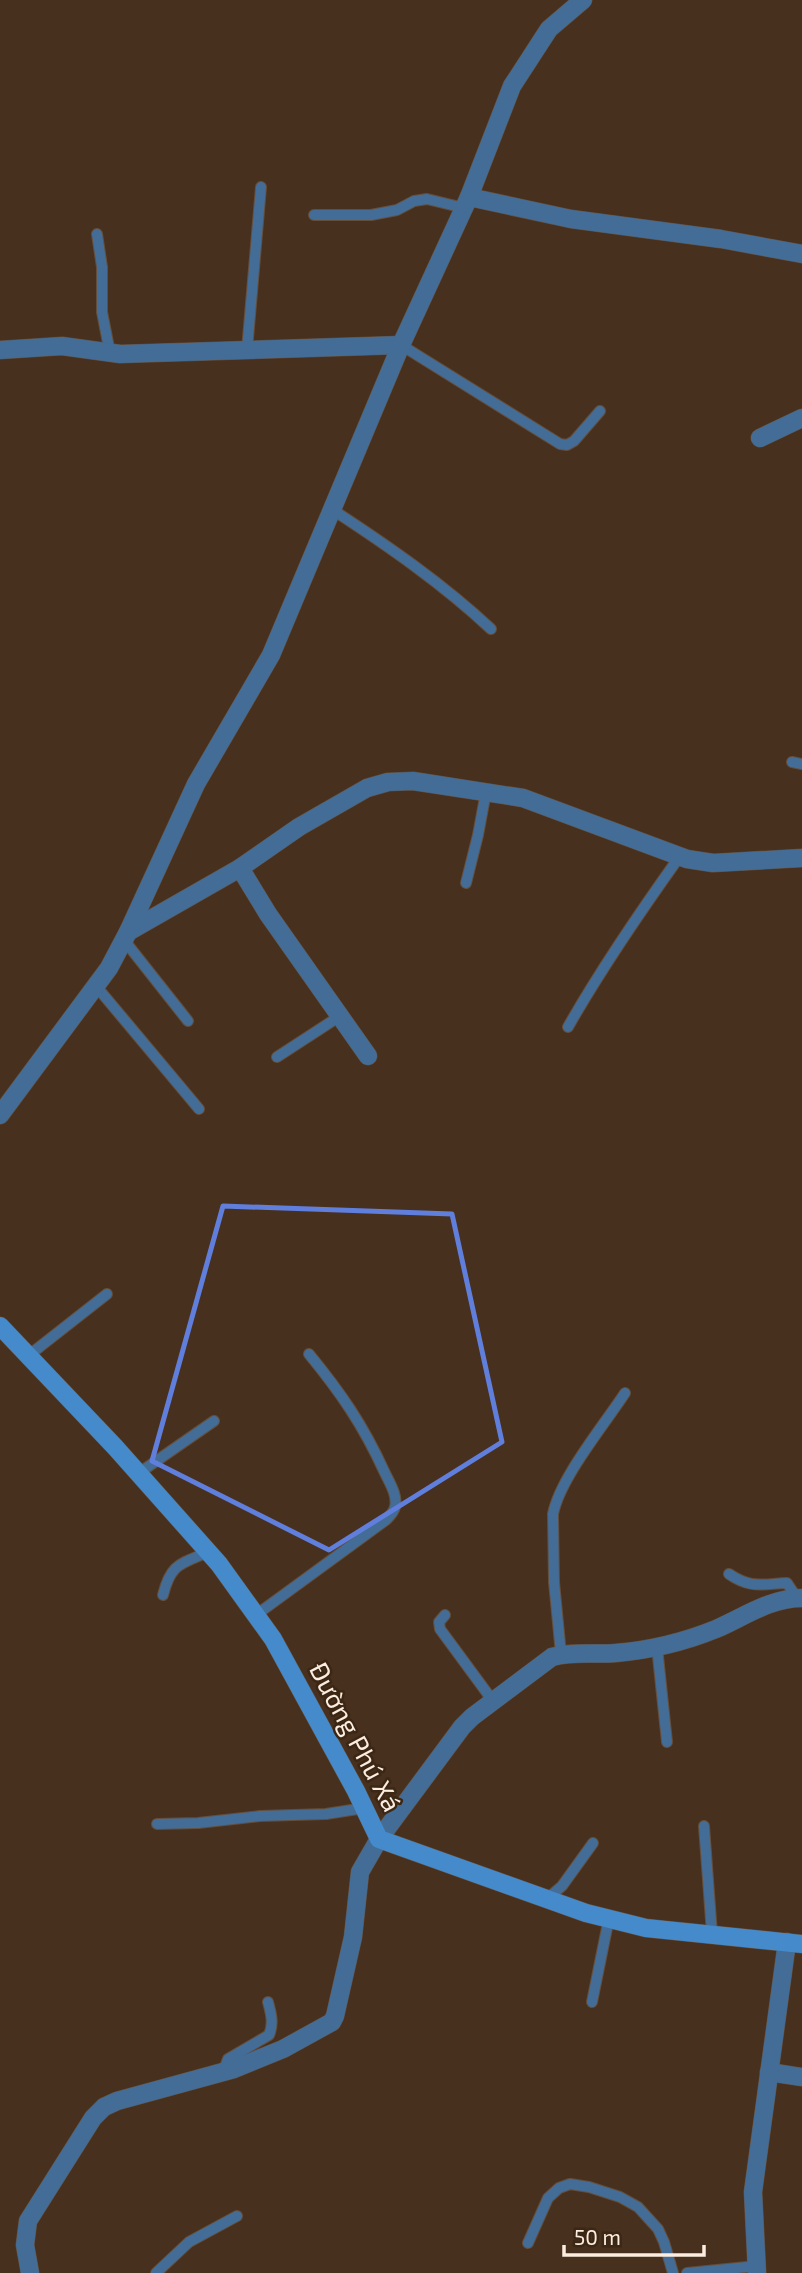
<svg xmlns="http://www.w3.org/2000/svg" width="802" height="2273" font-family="'Exo 2',sans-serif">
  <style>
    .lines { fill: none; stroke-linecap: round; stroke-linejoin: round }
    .lane-casing { stroke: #644e3c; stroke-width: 12 }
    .street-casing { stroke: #644e3c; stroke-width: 19 }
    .secondary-casing { stroke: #644e3c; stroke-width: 19 }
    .lane { stroke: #436d96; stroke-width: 10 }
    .street { stroke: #436d96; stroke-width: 18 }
    .secondary { stroke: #458bcc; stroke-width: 18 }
    .marked { fill: none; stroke: #607edb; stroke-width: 5; stroke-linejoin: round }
    .labels { text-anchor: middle; stroke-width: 5; stroke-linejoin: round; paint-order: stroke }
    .street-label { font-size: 26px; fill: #fcede1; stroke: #3c2614 }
  </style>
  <rect width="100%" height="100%" fill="#47301d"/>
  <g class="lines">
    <defs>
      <g id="lane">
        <polyline points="314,215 371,215 397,210 414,201 427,199 464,208"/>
        <polyline points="97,234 102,267 102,312 110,353"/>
        <polyline points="401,345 560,444 567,445 574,441 600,411"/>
        <polyline points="247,350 261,187"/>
        <path d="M333,510c55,36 110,74 158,119"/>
        <polyline points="792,762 802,764"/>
        <polyline points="466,883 478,835 486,792"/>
        <polyline points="124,940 188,1021"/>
        <polyline points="96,986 199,1109"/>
        <path d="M568,1027c34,-60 72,-115 112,-171"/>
        <polyline points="277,1057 340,1016"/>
        <polyline points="28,1356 107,1294"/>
        <polyline points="139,1473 214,1421"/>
        <path d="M729,1574c22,15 33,10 58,9l10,15"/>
        <path d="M163,1595c8,-32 18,-31 45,-43"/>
        <path d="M256,1615l130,-95c4,-4 8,-8 9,-13 3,-12 -6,-25 -11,-36 -21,-46 -43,-78 -75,-117"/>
        <polyline points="445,1615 439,1622 440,1629 493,1701"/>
        <polyline points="657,1647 667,1742"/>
        <path d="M561,1654l-7,-72 -1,-68c7,-36 51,-89 72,-121"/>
        <polyline points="157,1824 198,1823 260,1816 326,1814 364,1808"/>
        <polyline points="704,1826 712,1934"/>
        <polyline points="547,1899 562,1886 593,1843"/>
        <polyline points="592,2002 609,1918"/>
        <path d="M223,2072l5,-13 41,-24c5,-11 2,-22 -1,-33"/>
        <polyline points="528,2243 548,2198 559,2188 570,2184 589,2187 620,2197 638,2207 658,2229 664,2242 673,2273"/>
        <polyline points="156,2273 189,2242 237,2216"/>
        <polyline points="687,2273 757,2266"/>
      </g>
      <g id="street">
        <polyline points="469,197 571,219 721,239 802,254"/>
        <polyline points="0,350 62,346 120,354 401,345"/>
        <polyline points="760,438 802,418"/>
        <polyline points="240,868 268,914 368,1056"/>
        <polyline points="128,932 240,868 299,827 367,788 388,782 413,781 523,798 687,859 713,863 802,858"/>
        <polyline points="0,1115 109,968 128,932 196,784 271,655 401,345 469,197 512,86 549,29 583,0"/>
        <polyline points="769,2072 802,2077"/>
        <path d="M30,2273l-5,-28 3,-24 65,-103 11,-11 13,-6 117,-32 49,-20 49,-27 3,-6 18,-79 7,-65 19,-33 83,-112 10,-10 80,-60c21,-6 43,-2 64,-4 35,-3 68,-11 100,-24 28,-12 54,-31 86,-31"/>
        <polyline points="757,2273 753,2192 787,1942"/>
      </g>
      <polyline id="secondary" points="0,1326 115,1447 219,1564 273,1639 356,1791 379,1839 586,1913 646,1928 802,1944"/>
    </defs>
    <use href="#lane" class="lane-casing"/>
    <use href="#street" class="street-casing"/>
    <use href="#secondary" class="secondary-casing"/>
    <use href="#lane" class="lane"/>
    <use href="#street" class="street"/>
    <use href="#secondary" class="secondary"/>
  </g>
  <path class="marked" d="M223,1206l229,8 50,228 -173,108 -177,-89z"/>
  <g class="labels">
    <g class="street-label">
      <text transform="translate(355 1737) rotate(62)" y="9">Đường Phú Xá</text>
    </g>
  </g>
  <path d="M564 2245v10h140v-10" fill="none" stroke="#fcede1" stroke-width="3.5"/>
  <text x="574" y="2245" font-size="21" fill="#fcede1" stroke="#3c2614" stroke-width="5" paint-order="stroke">50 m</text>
</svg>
